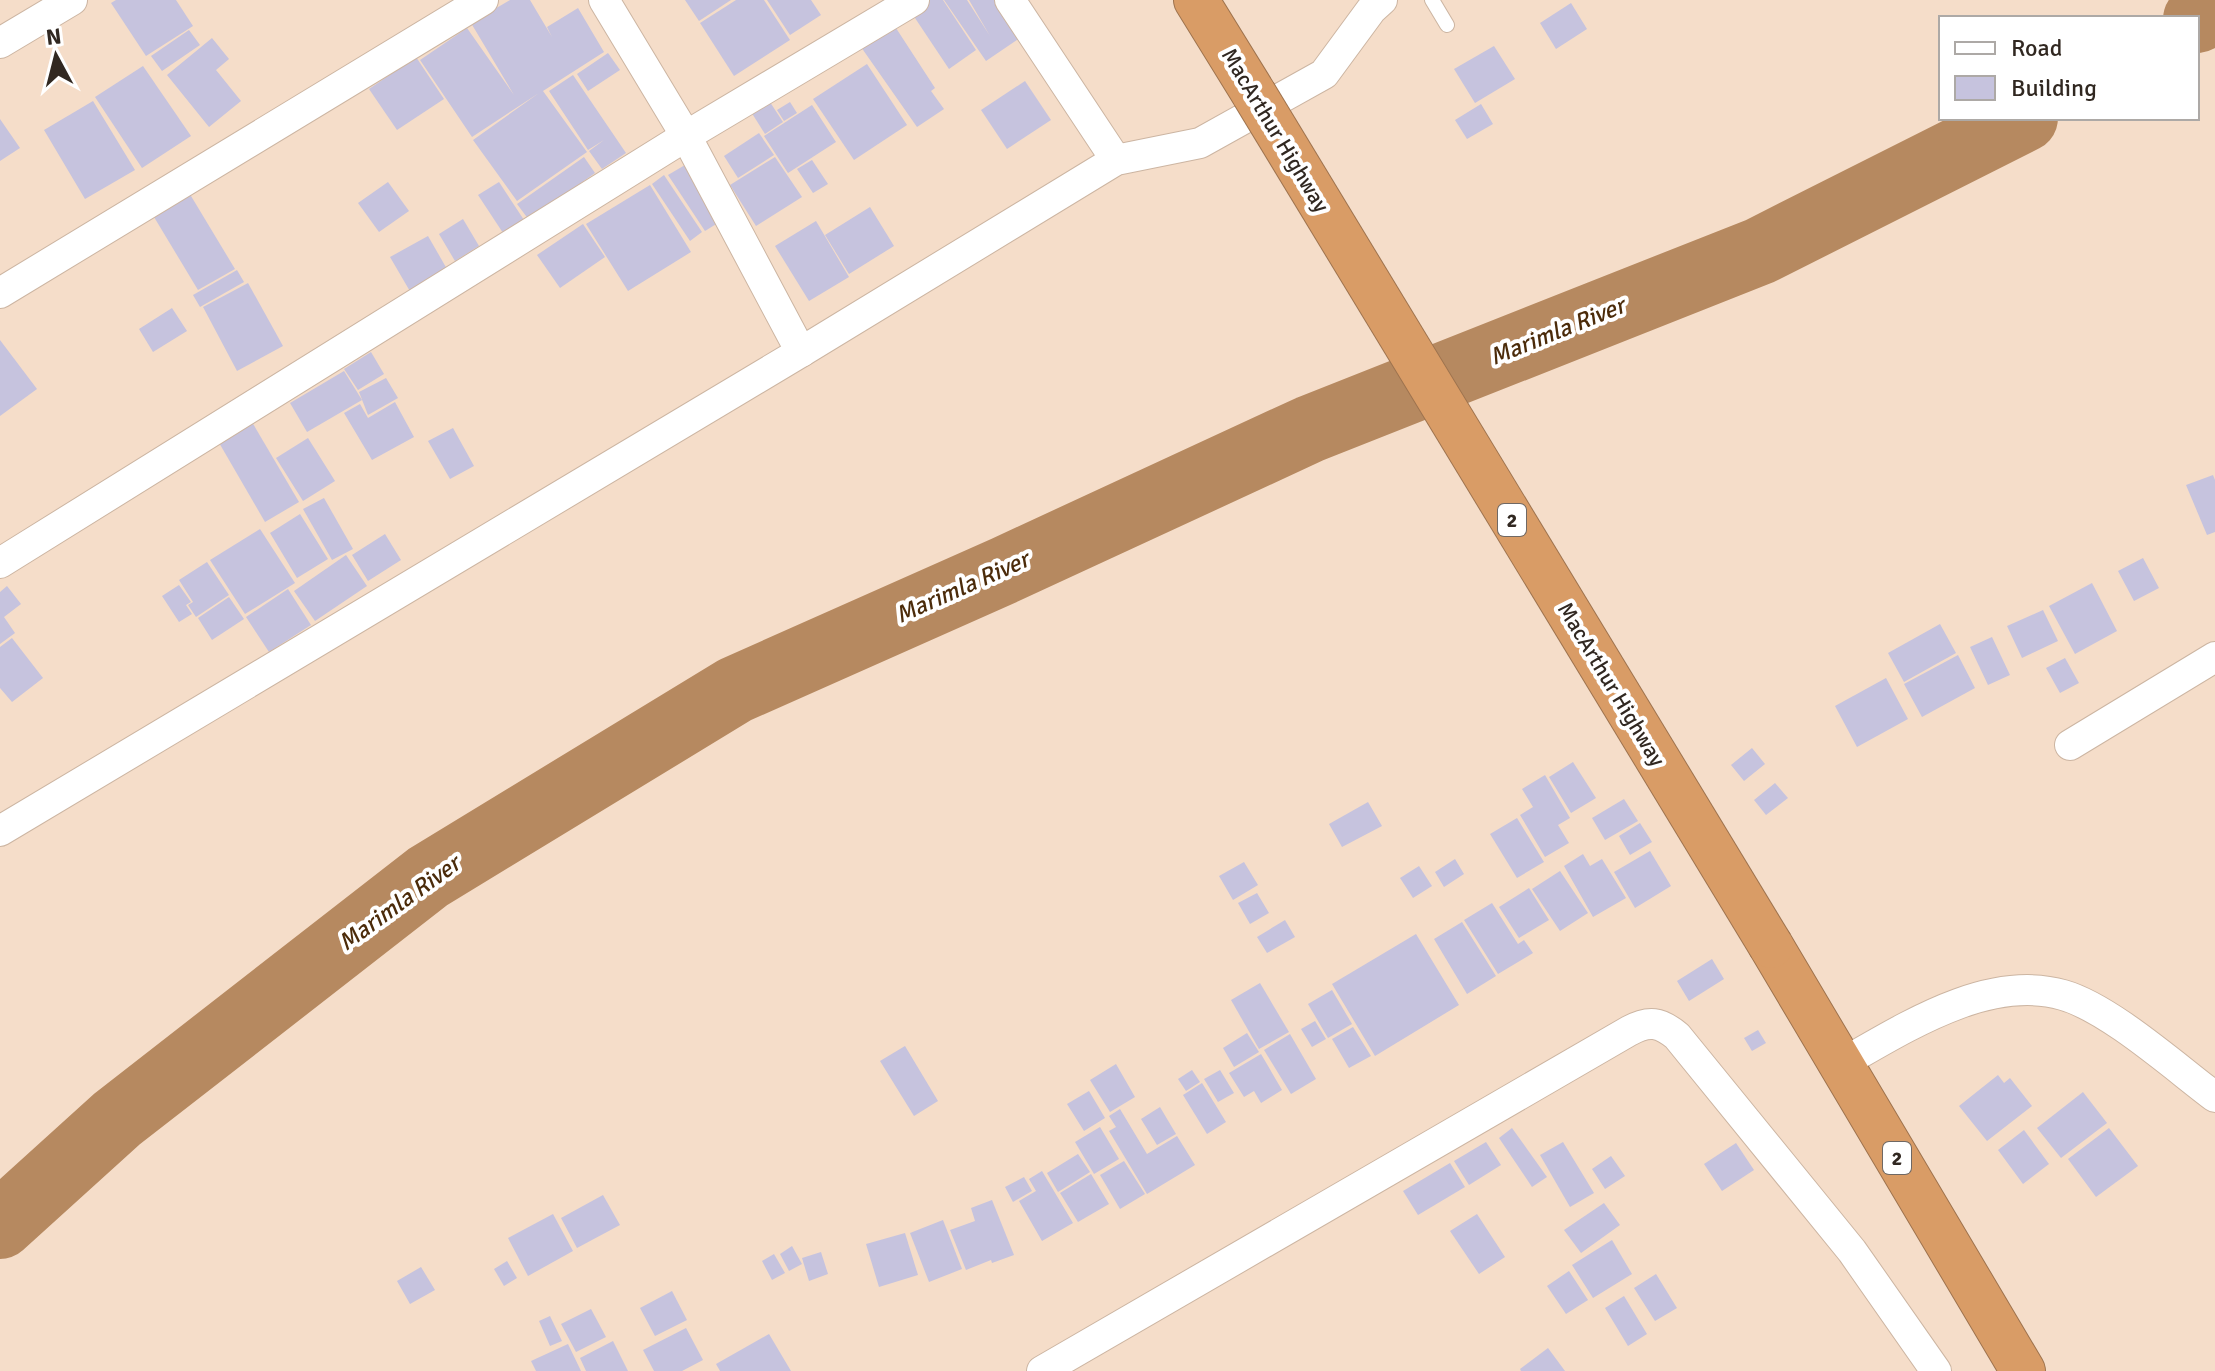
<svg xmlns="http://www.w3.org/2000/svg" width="2215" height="1371" font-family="Signika,sans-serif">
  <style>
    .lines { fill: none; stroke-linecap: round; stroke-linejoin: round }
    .river { stroke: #b68960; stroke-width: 68 }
    .building { fill: #c6c3de }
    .lane-casing { stroke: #ccb5a2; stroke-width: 16 }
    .street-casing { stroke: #ccb5a2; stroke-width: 32 }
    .highway-casing { stroke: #9e734e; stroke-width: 46 }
    .lane { stroke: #fff; stroke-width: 14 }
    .street { stroke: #fff; stroke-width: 30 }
    .highway { stroke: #d99c66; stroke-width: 44 }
    .highway-bridge-casing { stroke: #9e734e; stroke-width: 46; stroke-linecap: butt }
    .highway-bridge { stroke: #d99c66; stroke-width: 44 }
    .labels { text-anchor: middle; stroke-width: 8; stroke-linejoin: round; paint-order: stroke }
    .shield { fill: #fff; stroke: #6f6864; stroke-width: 2 }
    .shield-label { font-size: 20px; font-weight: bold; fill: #312821 }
    .street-label { font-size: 22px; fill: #312821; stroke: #fff }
    .water-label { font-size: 24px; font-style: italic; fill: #4b2b0a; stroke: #fff }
  </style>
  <rect width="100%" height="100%" fill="#f5ddc9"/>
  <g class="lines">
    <g class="river">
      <polyline points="2197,19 2215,9"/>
      <polyline points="0,1225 117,1119 428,877 735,690 1005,570 1310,429 1760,251 2024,118"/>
    </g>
  </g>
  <g class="building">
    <polygon points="116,0 176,0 193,26 146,56 111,3"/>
    <polygon points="510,0 530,0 552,37 547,27 578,8 604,52 543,91 587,152 517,201 473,140 539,93 472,137 420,60 467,28 514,95 471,23"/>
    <polygon points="685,0 731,0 699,21"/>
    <polygon points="736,0 764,0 790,40 734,76 700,23"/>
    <polygon points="767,0 811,0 821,15 790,35"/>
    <polygon points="929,0 943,0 976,50 949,69 911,12"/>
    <polygon points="944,0 967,0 990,36 969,0 1001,0 1020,38 986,61"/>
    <polygon points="1571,3 1587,29 1556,49 1540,23"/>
    <polygon points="894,25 935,88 931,91 944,109 917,127 861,47"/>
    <polygon points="189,30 200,45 162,71 151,56"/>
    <polygon points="212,38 229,59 216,70 241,101 209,127 167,75"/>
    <polygon points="1494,46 1515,79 1475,103 1454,69"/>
    <polygon points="608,53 620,70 588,91 577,74"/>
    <polygon points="416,57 444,99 397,130 369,89"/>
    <polygon points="867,64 907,125 854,160 813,99"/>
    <polygon points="143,66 191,136 142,168 95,97"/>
    <polygon points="573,75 626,153 602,169 589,151 604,140 588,150 549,91"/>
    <polygon points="1025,81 1051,120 1007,149 981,110"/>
    <polygon points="766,96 783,122 765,134 748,107"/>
    <polygon points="93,101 135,170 85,199 44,130"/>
    <polygon points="790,102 797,113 784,121 777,110"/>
    <polygon points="1481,104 1493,124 1467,139 1455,120"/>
    <polygon points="812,105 836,142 788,173 764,136"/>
    <polygon points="0,119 20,148 0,161"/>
    <polygon points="759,133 774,155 738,178 724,156"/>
    <polygon points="584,157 595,173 529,220 517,204"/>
    <polygon points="775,157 802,197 756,226 730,185"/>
    <polygon points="812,160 828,184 813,193 797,169"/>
    <polygon points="685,165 721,221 705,231 668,175"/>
    <polygon points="664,175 702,232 690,241 652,184"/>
    <polygon points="388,182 409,211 379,232 358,203"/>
    <polygon points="499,182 526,223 505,236 478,195"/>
    <polygon points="650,185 691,252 628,291 586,224"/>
    <polygon points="188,191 235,269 198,290 151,212"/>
    <polygon points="870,207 894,246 849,274 825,235"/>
    <polygon points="463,219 479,246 455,261 439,234"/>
    <polygon points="816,221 849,277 809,301 775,246"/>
    <polygon points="583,224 605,257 560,288 537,255"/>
    <polygon points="428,236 451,276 411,293 390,257"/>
    <polygon points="237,270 244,282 200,307 193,295"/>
    <polygon points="248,283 283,346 237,371 203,307"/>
    <polygon points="172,308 187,331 153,352 139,329"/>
    <polygon points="0,340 37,389 0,416"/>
    <polygon points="371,352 384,374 358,390 344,369"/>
    <polygon points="344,371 362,400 307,432 290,403"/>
    <polygon points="386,378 398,398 368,415 359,392"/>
    <polygon points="395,402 414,437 372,460 344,413 360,404 368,418"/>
    <polygon points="252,422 299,502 265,522 218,441"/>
    <polygon points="453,428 474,466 450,479 428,441"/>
    <polygon points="308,438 335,481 303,501 276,458"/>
    <polygon points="2213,475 2215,480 2215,532 2207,535 2186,485"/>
    <polygon points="324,498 353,549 332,560 303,509"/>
    <polygon points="300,514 328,559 297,578 270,533"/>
    <polygon points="260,529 295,583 245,614 210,560"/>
    <polygon points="385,534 401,560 368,581 352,555"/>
    <polygon points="346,555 367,586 315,621 294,591"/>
    <polygon points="2143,558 2159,588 2134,601 2118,571"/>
    <polygon points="207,562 229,595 196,617 188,605 193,602 179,580"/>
    <polygon points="2092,583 2117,631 2075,654 2049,606"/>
    <polygon points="179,585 191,602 186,605 192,614 179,622 162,596"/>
    <polygon points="7,586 21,604 4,617 15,633 0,644 0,592"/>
    <polygon points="288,589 311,625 269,652 246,617"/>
    <polygon points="229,597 244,619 212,640 198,618"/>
    <polygon points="2043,610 2058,641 2022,658 2007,626"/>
    <polygon points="1940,624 1956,653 1904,682 1888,653"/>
    <polygon points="1992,637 2010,675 1988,685 1970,647"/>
    <polygon points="12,638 43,678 12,702 0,688 0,647"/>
    <polygon points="1958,655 1975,688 1922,717 1904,684"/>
    <polygon points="2065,658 2079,683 2060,693 2046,668"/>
    <polygon points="1886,678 1908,719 1857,747 1835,706"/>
    <polygon points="1752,748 1765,764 1744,781 1731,765"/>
    <polygon points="1573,762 1596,798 1571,813 1549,777"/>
    <polygon points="1545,775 1570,818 1558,825 1569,843 1545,857 1520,815 1533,807 1522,789"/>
    <polygon points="1775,783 1788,798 1766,815 1754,800"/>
    <polygon points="1624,799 1638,821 1605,840 1592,818"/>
    <polygon points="1368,802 1382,826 1342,847 1329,824"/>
    <polygon points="1517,818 1544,862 1517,878 1490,834"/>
    <polygon points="1640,823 1652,842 1630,855 1619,836"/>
    <polygon points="1650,851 1671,886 1635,908 1614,872"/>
    <polygon points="1583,854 1590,866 1602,859 1626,898 1593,917 1564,866"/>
    <polygon points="1455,859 1464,874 1444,887 1435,872"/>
    <polygon points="1244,862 1258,885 1233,900 1219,876"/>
    <polygon points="1419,866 1432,886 1413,898 1400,878"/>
    <polygon points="1560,871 1588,913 1560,931 1532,889"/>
    <polygon points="1529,888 1549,920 1519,938 1499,907"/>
    <polygon points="1257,893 1269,913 1250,924 1238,903"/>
    <polygon points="1492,903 1518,944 1524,940 1533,953 1498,974 1464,920"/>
    <polygon points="1285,920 1295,937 1267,953 1257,937"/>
    <polygon points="1462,922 1496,976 1467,994 1434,939"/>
    <polygon points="1416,934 1459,1005 1375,1056 1332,984"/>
    <polygon points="1712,959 1724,979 1689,1001 1677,981"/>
    <polygon points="1260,983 1289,1032 1259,1049 1231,1000"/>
    <polygon points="1332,990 1352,1024 1328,1038 1308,1004"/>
    <polygon points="1315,1021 1326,1039 1312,1047 1301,1029"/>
    <polygon points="1353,1027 1371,1056 1349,1068 1332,1039"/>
    <polygon points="1758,1030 1766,1043 1752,1051 1744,1038"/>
    <polygon points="1247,1033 1259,1052 1234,1067 1223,1048"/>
    <polygon points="1290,1034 1316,1079 1291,1094 1264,1050"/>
    <polygon points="905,1046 938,1101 914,1116 880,1061"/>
    <polygon points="1261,1054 1282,1090 1261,1103 1254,1091 1244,1097 1229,1073"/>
    <polygon points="1116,1064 1135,1097 1110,1112 1090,1080"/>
    <polygon points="1192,1070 1200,1082 1186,1091 1178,1079"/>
    <polygon points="1220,1070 1234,1093 1218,1102 1204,1079"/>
    <polygon points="1998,1075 2004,1083 2010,1078 2032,1106 1987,1141 1959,1106"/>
    <polygon points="1202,1083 1226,1122 1207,1134 1183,1095"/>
    <polygon points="1089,1091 1105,1118 1084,1131 1067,1104"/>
    <polygon points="2083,1092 2107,1123 2061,1158 2037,1128"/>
    <polygon points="1160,1107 1176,1134 1157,1145 1141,1119"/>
    <polygon points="1120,1109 1147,1154 1177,1136 1195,1165 1147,1194 1109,1131 1116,1127 1109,1116"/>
    <polygon points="1100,1127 1119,1159 1094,1174 1075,1142"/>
    <polygon points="1512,1128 1547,1177 1532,1187 1499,1138"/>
    <polygon points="2109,1128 2138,1166 2096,1197 2068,1159"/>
    <polygon points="2024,1130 2049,1164 2023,1184 1998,1150"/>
    <polygon points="1486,1142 1501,1165 1469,1185 1454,1161"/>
    <polygon points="1563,1142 1594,1193 1570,1207 1540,1155"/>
    <polygon points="1736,1143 1754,1170 1722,1191 1704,1164"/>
    <polygon points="1078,1154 1090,1172 1058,1192 1047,1173"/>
    <polygon points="1611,1156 1625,1176 1605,1189 1592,1169"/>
    <polygon points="1124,1161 1145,1194 1120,1209 1100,1175"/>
    <polygon points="1450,1163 1465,1187 1418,1215 1403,1191"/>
    <polygon points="1042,1171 1073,1223 1042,1241 1019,1201 1036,1191 1029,1179"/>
    <polygon points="1091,1174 1109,1204 1078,1222 1060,1193"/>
    <polygon points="1024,1177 1032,1191 1013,1202 1005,1187"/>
    <polygon points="603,1195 620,1225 577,1248 561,1218"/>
    <polygon points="992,1200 1014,1255 992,1263 991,1260 966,1270 950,1230 975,1221 971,1208"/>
    <polygon points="1604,1203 1620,1225 1581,1253 1564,1230"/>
    <polygon points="553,1214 573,1251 528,1276 508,1238"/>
    <polygon points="1477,1214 1505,1257 1479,1274 1450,1231"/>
    <polygon points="943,1220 962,1269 929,1282 910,1233"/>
    <polygon points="905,1233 918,1275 879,1287 866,1244"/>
    <polygon points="1612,1240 1632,1274 1593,1298 1572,1265"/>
    <polygon points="792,1246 802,1264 789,1271 780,1254"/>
    <polygon points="821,1252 828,1274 809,1281 802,1258"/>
    <polygon points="774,1254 785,1273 772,1280 762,1261"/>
    <polygon points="507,1261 517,1278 504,1286 494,1269"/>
    <polygon points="421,1267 435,1290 410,1304 397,1281"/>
    <polygon points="1569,1271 1588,1300 1566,1314 1547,1286"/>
    <polygon points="1656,1274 1677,1308 1655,1321 1634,1288"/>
    <polygon points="672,1291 687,1320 655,1336 640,1308"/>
    <polygon points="1624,1296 1647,1334 1628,1346 1605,1308"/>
    <polygon points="591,1309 606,1337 576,1352 561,1324"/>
    <polygon points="550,1316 562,1341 550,1346 539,1321"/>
    <polygon points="686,1328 703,1360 682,1371 654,1371 643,1350"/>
    <polygon points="769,1334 791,1371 720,1371 716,1364"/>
    <polygon points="613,1341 628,1371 586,1371 580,1358"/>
    <polygon points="568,1344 581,1371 536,1371 531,1361"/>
    <polygon points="1548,1348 1565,1371 1521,1371 1520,1369"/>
  </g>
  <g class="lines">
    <defs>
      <polyline id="lane" points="1432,0 1447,25"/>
      <g id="street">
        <polyline points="604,0 686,136 801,352"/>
        <polyline points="1010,0 1116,160"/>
        <polyline points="0,43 72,0"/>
        <polyline points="0,293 483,0"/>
        <polyline points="0,563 686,136 914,0"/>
        <polyline points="2070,745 2215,657"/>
        <polyline points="0,831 801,352 1116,160 1200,143 1324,74 1371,10 1382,0"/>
        <path d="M1841,1064c62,-35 147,-91 222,-69 46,13 112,72 152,102"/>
        <path d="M1042,1371l587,-340c20,-11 31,-9 48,5l175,215 84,120"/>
      </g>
      <g id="highway">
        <polyline points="1196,0 1254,94"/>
        <polyline points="1771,946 2023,1371"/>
      </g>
    </defs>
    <use href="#lane" class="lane-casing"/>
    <use href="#street" class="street-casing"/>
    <use href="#highway" class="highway-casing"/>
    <use href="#lane" class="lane"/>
    <use href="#street" class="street"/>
    <use href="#highway" class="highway"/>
    <defs>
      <polyline id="highway-bridge" points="1254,94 1771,946"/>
    </defs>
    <use href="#highway-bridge" class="highway-bridge-casing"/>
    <use href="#highway-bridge" class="highway-bridge"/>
  </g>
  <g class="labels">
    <g class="shield">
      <rect x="1498" y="504" width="28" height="32" rx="6"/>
      <rect x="1883" y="1142" width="28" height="32" rx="6"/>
    </g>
    <g class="shield-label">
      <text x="1512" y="527">2</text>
      <text x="1897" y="1165">2</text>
    </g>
    <g class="street-label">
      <text transform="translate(1276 130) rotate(59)" y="8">MacArthur Highway</text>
      <text transform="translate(1612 684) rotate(59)" y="8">MacArthur Highway</text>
    </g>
    <g class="water-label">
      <text transform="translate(1557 331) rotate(-22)" y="8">Marimla River</text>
      <text transform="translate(962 587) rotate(-24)" y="8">Marimla River</text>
      <text transform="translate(399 903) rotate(-36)" y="8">Marimla River</text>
    </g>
  </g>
  <rect x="1939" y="16" width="260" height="104" fill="#ffffff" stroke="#ada9a6" stroke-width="2"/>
  <rect x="1955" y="42" width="40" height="12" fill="#ffffff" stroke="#ada9a6" stroke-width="2"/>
  <text x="2011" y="56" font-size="24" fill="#312821">Road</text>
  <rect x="1955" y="76" width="40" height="24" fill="#c6c3de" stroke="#ada9a6" stroke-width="2"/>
  <text x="2011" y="96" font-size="24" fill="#312821">Building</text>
  <g transform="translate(56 56) rotate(353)" stroke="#ffffff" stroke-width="6" paint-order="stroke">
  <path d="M0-6L14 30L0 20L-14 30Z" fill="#312821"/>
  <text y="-12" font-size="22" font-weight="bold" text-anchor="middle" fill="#312821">N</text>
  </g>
</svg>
